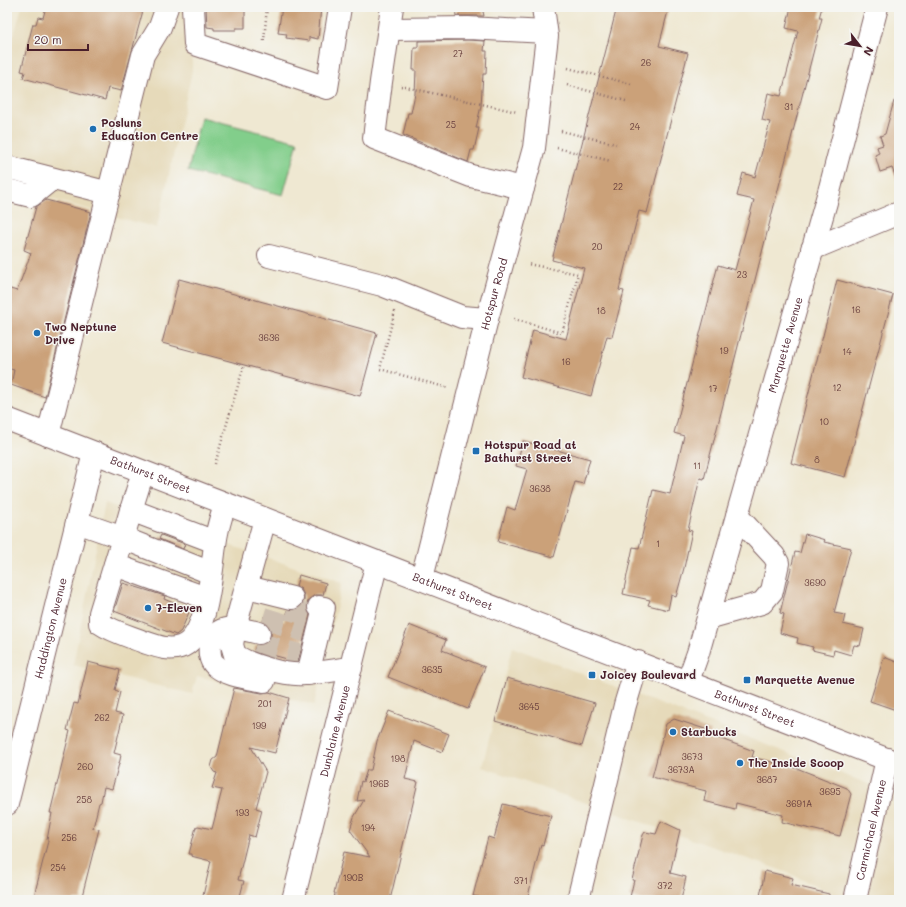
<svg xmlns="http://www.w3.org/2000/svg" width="906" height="907" font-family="Mali,sans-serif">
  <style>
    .built { fill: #e6daba }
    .green { fill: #82ce8b; stroke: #66765b }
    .building { fill: #cba179 }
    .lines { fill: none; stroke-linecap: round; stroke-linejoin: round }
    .minor-tunnel { stroke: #cec0b1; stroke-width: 22; stroke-dasharray: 22 11; stroke-linecap: butt }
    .minor-casing { stroke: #846565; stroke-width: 24 }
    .major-casing { stroke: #846565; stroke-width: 24 }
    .path { stroke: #846565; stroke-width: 2.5; stroke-dasharray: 1 3; stroke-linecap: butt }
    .minor { stroke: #fff; stroke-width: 22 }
    .major { stroke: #fff; stroke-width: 22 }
    .poi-dot { fill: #1f6fb2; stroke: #f6f6f2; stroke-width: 1.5 }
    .labels { text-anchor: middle; stroke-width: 3; stroke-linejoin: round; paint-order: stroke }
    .number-label { font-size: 9px; fill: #6a403e }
    .poi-label { font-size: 11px; font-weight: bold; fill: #4a1f2b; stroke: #f6f6f2; text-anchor: start }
    .street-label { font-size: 11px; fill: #4a1f2b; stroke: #f6f6f2 }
  </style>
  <rect width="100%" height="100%" fill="#f6f6f2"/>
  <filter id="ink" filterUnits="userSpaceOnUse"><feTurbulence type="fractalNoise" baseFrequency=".025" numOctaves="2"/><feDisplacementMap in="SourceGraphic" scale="8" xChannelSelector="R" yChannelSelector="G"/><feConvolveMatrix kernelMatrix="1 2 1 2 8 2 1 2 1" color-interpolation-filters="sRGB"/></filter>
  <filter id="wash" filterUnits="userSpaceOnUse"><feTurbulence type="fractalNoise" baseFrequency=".012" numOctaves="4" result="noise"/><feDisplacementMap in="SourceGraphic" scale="16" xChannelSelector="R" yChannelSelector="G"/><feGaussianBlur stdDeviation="0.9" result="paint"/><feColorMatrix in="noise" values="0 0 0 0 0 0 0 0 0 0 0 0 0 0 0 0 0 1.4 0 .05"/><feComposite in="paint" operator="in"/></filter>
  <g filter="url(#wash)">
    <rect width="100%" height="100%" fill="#efe8d2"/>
    <g class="built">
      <polygon points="22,7 191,7 192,71 157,228 7,187 7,58"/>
      <polygon points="105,503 342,583 314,705 197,676 192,694 73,665"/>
      <polygon points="512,647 863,782 899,794 899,900 830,900 832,893 786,872 482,767"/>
    </g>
    <polygon class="green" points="201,117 298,142 283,195 188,171"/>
    <g id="blocks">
      <g class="building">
        <polygon points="46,7 144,7 121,91 108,88 105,100 23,78 25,72 21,71 33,24 36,24 38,17 43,18"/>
        <polygon points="206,7 245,7 245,28 236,28 236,30 214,30 214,28 207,27"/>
        <polygon points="282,7 321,7 318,39 309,37 309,41 286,38 287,34 278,33"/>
        <polygon points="455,7 482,7 484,16 456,16"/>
        <polygon points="617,7 669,7 659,46 688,53 647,213 639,211 619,290 624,291 612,337 607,336 591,396 521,377 533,330 566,339 584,268 552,260"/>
        <polygon points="791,7 822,7 819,18 822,18 704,479 700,478 688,530 692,531 684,568 676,597 671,595 668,610 648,605 650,600 623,594 633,547 639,548 653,490 670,494 684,436 674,433 718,265 735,270 754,200 737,196 743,173 755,177 770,122 762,120 768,93 781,96 798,31 786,28"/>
        <polygon points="468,40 485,41 484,51 487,51 486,74 483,74 481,106 476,128 479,128 474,150 471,150 468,162 403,135 408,113 411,113 415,94 416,70 413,70 414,48 418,48 418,41"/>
        <polygon points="894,101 899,102 899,183 898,183 892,168 880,172 875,155 879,153 877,147 883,145 880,136 885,134"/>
        <polygon points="46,200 91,212 45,397 11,385 14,370 7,368 7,288 17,291 31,253 24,250 36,207"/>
        <polygon points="179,279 377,333 360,396 162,343"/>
        <polygon points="837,280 893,295 845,477 791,463"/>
        <polygon points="523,441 590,459 583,484 575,482 554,557 498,542 507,507 515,510 527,469 516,466"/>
        <polygon points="805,534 825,540 824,542 851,548 834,613 845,615 843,624 864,629 860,646 854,645 851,655 834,650 833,655 812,650 813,647 797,643 798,638 780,633 784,614 780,613 795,552 800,553"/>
        <polygon points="161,535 185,544 183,549 159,539"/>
        <polygon points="299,575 326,583 323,595 315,595 309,599 307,604 310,615 298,662 254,650 256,645 263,645 268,642 271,637 271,629 268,624 263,621 264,616 284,622 288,610 295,610 301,606 304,601 304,595 301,589 296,586"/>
        <polygon points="123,583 165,596 164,599 190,610 181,631 176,635 114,611"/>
        <polygon points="409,625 446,640 442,650 485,667 468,709 388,677"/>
        <polygon points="884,657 899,663 899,711 870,701"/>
        <polygon points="88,662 120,670 115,690 120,692 115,713 123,715 114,753 121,755 120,760 112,789 104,787 101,802 99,803 93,828 99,829 81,900 33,900 48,841 47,840 52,813 50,813 70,731 67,730 74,703 78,704"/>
        <polygon points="507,678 595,703 582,746 495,721"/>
        <polygon points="234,688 262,693 269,692 289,698 275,753 251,747 266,772 256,808 262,810 255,837 249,835 238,880 244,881 239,900 202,900 211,861 191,856 191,854 189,854 196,827 198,826 212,829 222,790 212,788 217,773 214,772 211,767 213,760 217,757"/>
        <polygon points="389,711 449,734 442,752 414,741 405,779 418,782 390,900 334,900 335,893 334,893 344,852 370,857 350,830 354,817 364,800 357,801 361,781 363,782 367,770 371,770 377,741"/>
        <polygon points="674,719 711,731 710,735 754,751 752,757 799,769 847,788 851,794 840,836 782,822 783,815 736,803 735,809 704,801 706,791 652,777 666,724"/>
        <polygon points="503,804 551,816 543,845 541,844 527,900 478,900 479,897 473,896 488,837 494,839"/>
        <polygon points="661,821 680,830 670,873 686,877 681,900 643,900 630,897 634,880 632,880 643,835 645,832 656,834"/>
        <polygon points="765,871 793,878 791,885 829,894 829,900 777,900 760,896"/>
      </g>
    </g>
  </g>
  <g filter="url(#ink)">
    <use href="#blocks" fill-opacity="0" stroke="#846565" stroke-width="1"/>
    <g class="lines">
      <g class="minor-tunnel">
        <polyline points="288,609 317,617"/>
        <polyline points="263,618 305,631"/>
        <polyline points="256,643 299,655"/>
      </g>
      <defs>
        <g id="minor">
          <polyline points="193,7 195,44 327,88 340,7"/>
          <polyline points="392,7 381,82 374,138 471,176 523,188"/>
          <polyline points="390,29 468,28 546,32"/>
          <polyline points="7,167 109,193"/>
          <polyline points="7,190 31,196 52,179"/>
          <polyline points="812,249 899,213"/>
          <polyline points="269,256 382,285 462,317 487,319"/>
          <polyline points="48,435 143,55 160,27 167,7"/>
          <polyline points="131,510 143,472"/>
          <path d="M265,519l-30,108 -3,18 3,10c14,10 52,21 69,19 15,-1 31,-4 47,-6"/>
          <path d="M77,522l46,16 -23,75v10c13,9 29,13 44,19 12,4 24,9 36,5 31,-9 31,-87 37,-114 2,-10 5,-19 8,-29"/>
          <polyline points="115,565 206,598"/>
          <polyline points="211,573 123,538 131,510 215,542"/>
          <path id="s1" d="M422,578l65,-259 47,-171 13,-112 -4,-29"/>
          <polyline points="247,587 292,598"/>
          <polyline points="708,618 762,603 772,591 778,563 774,556 737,516"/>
          <path d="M259,633c-19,-5 -42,-12 -49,13 -1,6 0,14 4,18 11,12 35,14 50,17"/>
          <polyline points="308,674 324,608 319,607"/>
          <path id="s2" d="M688,681l10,-28 132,-465 47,-181"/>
          <path id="s3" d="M7,804l87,-351"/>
          <path id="s4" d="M293,900l84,-338"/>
          <polyline points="578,900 625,705 638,662"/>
          <path id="s5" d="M855,900l32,-141"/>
        </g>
        <g id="major">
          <path id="s6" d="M7,419l892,345"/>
        </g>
      </defs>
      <use href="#minor" class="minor-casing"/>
      <use href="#major" class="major-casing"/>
      <g class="path">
        <polyline points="264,41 267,7"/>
        <polyline points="568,68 631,84"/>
        <polyline points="567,85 626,101"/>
        <polyline points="401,86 517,112"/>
        <polyline points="561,131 616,144"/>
        <polyline points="557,148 611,161"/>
        <polyline points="395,311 380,369 448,388"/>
        <polyline points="514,319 562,333 578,274 528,264"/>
        <polyline points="215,464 244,365"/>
      </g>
      <use href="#minor" class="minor"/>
      <use href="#major" class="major"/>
    </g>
  </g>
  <g class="poi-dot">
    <circle cx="93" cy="129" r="4"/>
    <circle cx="37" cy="333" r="4"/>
    <rect x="472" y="447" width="8" height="8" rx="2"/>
    <circle cx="148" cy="608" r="4"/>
    <rect x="588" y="671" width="8" height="8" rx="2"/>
    <rect x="743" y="676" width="8" height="8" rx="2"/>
    <circle cx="673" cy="732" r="4"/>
    <circle cx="740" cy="763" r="4"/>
  </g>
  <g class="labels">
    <g class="number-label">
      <text x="458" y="57">27</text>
      <text x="646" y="66">26</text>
      <text x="789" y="110">31</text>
      <text x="451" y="128">25</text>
      <text x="635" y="130">24</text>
      <text x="618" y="190">22</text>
      <text x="597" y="250">20</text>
      <text x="742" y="278">23</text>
      <text x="856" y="313">16</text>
      <text x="601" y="314">18</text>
      <text x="269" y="341">3636</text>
      <text x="724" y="354">19</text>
      <text x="847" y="355">14</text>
      <text x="566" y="365">16</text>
      <text x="837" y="391">12</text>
      <text x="713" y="392">17</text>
      <text x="824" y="425">10</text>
      <text x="817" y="463">8</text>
      <text x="697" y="469">11</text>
      <text x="540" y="492">3638</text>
      <text x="658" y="547">1</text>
      <text x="815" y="586">3690</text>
      <text x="432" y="673">3635</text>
      <text x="265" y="707">201</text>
      <text x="529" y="710">3645</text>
      <text x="102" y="721">262</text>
      <text x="259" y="729">199</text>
      <text x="692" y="760">3673</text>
      <text x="398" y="762">198</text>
      <text x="85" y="770">260</text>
      <text x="681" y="773">3673A</text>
      <text x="767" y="783">3687</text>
      <text x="379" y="787">196B</text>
      <text x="830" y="795">3695</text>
      <text x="84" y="803">258</text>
      <text x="799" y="807">3691A</text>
      <text x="242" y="816">193</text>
      <text x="368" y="831">194</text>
      <text x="69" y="841">256</text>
      <text x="58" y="871">254</text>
      <text x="353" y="881">190B</text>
      <text x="521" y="884">371</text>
      <text x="665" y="889">372</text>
    </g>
    <g class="poi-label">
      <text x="101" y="127">Posluns<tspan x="101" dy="13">Education Centre</tspan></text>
      <text x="45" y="331">Two Neptune<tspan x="45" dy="13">Drive</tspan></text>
      <text x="484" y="449">Hotspur Road at<tspan x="484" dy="13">Bathurst Street</tspan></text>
      <text x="156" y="612">7-Eleven</text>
      <text x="600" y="679">Joicey Boulevard</text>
      <text x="755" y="684">Marquette Avenue</text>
      <text x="681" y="736">Starbucks</text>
      <text x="748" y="767">The Inside Scoop</text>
    </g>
    <g class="street-label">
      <text dy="4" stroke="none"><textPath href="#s1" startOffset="293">Hotspur Road</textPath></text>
      <text dy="4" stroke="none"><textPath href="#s2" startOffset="350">Marquette Avenue</textPath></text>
      <text dy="4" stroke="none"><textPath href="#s6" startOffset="154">Bathurst Street</textPath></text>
      <text dy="4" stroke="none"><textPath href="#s6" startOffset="478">Bathurst Street</textPath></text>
      <text dy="4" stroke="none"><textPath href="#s3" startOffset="181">Haddington Avenue</textPath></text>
      <text dy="4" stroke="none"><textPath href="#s6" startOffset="802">Bathurst Street</textPath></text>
      <text dy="4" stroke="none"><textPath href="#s4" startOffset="174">Dunblaine Avenue</textPath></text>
      <text dy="4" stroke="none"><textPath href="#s5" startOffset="72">Carmichael Avenue</textPath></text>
    </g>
  </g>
  <rect width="906" height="907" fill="none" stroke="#f6f6f2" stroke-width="24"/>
  <g transform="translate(860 46) rotate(121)" stroke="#f6f6f2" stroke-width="3" paint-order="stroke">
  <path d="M0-3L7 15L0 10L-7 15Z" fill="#4a1f2b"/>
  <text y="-6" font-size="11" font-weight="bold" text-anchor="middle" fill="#4a1f2b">N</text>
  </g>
  <path d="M28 44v6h60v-6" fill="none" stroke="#4a1f2b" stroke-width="2"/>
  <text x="34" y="44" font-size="12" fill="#4a1f2b" stroke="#f6f6f2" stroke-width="3" paint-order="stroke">20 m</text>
</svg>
